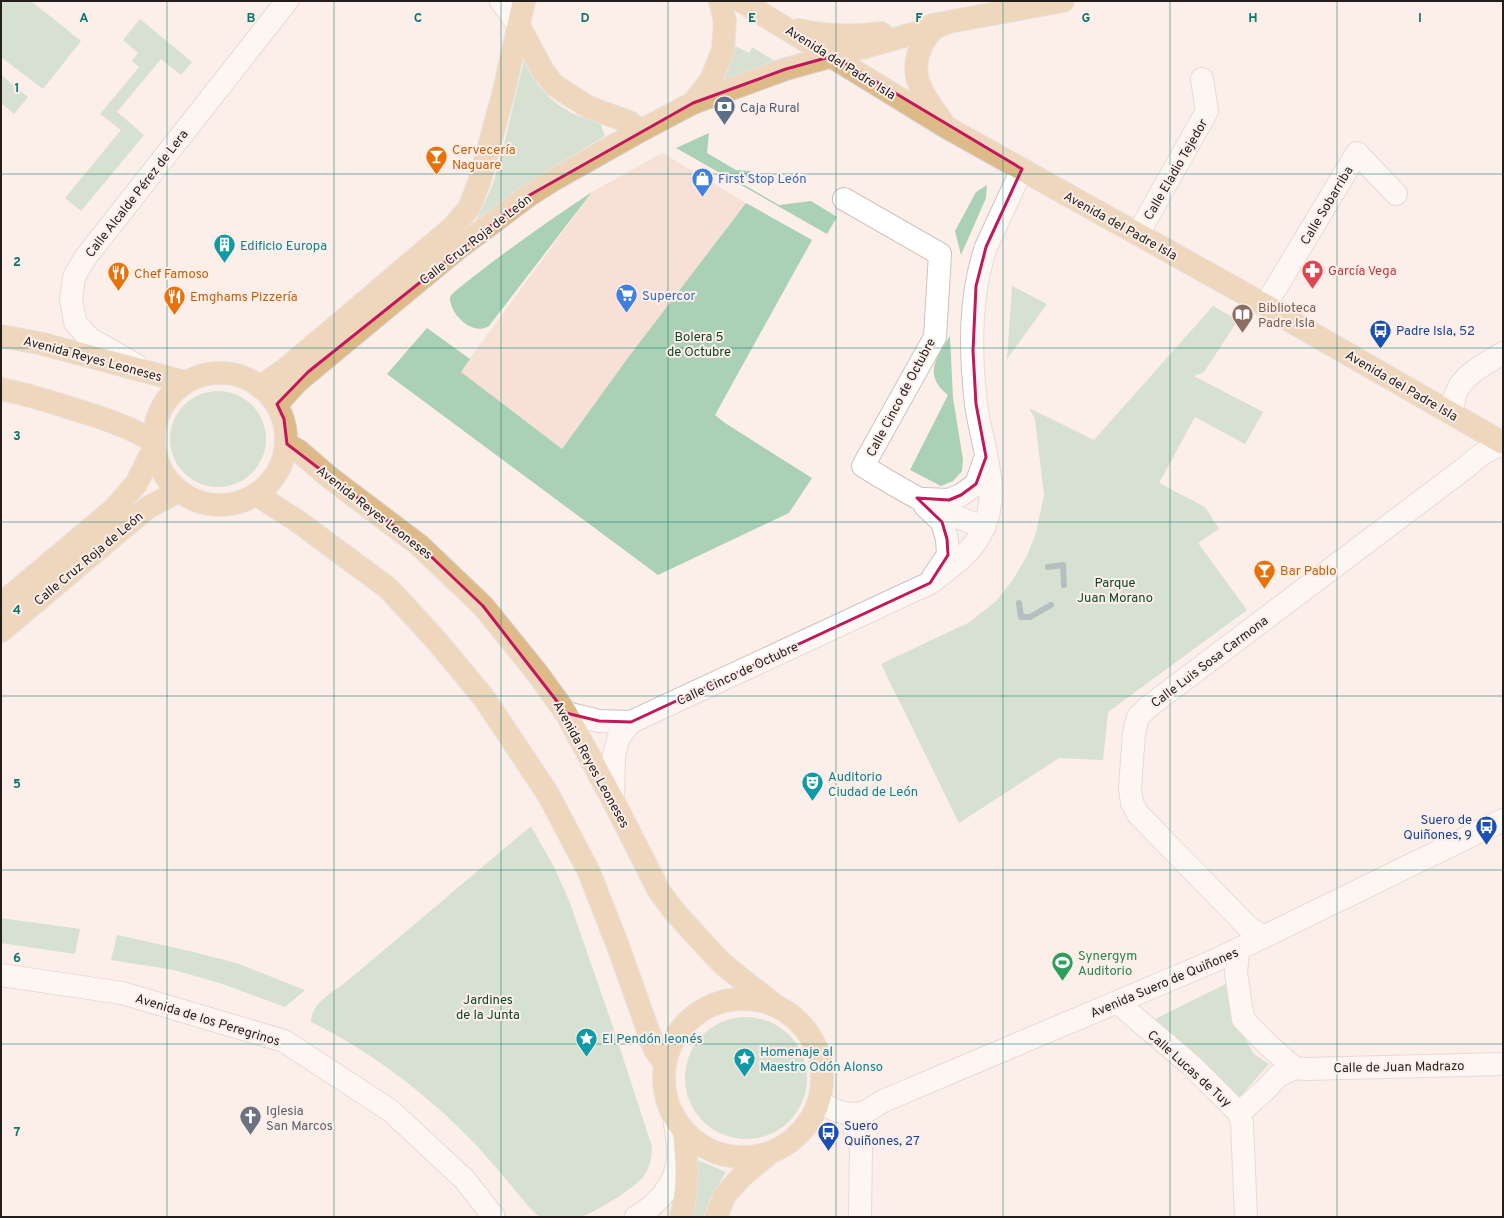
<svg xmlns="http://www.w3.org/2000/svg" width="1504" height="1218" font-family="Overpass,sans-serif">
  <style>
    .built { fill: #f7e1d7 }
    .green { fill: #aad0b5 }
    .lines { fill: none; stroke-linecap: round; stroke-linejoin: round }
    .stream { stroke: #5d8692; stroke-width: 6 }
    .minor-casing { stroke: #cfc2bc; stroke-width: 24 }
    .major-casing { stroke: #d3d2d1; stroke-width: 24 }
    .minor { stroke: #fff; stroke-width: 22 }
    .major { stroke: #dfba89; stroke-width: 22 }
    .marked { fill: none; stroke: #c2185b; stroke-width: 3; stroke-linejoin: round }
    .grid { fill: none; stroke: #0f766e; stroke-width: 1; stroke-opacity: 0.55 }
    .labels { text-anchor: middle; stroke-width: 4; stroke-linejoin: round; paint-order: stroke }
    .street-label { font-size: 13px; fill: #231e1b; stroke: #fceee8 }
    .service-label { font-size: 13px; fill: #4e5e75; stroke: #fceee8; text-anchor: start }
    .food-label { font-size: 13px; fill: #c56008; stroke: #fceee8; text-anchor: start }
    .shop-label { font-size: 13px; fill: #366cbe; stroke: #fceee8; text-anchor: start }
    .culture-label { font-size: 13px; fill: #0d838f; stroke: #fceee8; text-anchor: start }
    .health-label { font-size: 13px; fill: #be3a42; stroke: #fceee8; text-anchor: start }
    .education-label { font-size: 13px; fill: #785e54; stroke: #fceee8; text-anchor: start }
    .transit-label { font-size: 13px; fill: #164399; stroke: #fceee8; text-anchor: start }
    .park-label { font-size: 13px; fill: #0c4526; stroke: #fceee8 }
    .leisure-label { font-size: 13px; fill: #27864d; stroke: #fceee8; text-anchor: start }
    .worship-label { font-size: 13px; fill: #5b616d; stroke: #fceee8; text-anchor: start }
    .grid-label { font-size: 13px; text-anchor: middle; font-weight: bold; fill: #0f766e; stroke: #fceee8; stroke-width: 4; stroke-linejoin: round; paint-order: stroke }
  </style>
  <rect width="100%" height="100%" fill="#fceee8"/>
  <polygon class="built" points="662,153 746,203 627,359 562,449 460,372 592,192"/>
  <g class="green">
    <polygon points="1,1 31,1 81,41 43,89 1,57"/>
    <polygon points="140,19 192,62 181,75 161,59 117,112 144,135 81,211 65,198 121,130 100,114 139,67 132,61 138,53 123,40"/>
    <polygon points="735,46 749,53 752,47 776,62 723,81 728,70"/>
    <path d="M524,60c14,34 39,54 76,63l5,13 -69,41 -59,42 16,-35 8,-27z"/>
    <polygon points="1,75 28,97 14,114 1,103"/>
    <polygon points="709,133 707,153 736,170 751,171 741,183 779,205 811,201 837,217 827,234 676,148"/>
    <polygon points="987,185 986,198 961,255 955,231 976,192"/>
    <path d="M592,192l-103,134c-17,11 -40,-13 -39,-29l3,-4c44,-36 91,-69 139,-101z"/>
    <polygon points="746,203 812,240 715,415 725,423 812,478 789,513 658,575 387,374 427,328 470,359 461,372 562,449 627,359"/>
    <polygon points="1012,286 1047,304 1007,359"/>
    <polygon points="1213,306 1238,320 1204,372 1194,376 1263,412 1245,444 1195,417 1159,483 1205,507 1219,529 1198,543 1247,610 1108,712 1103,760 1059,758 959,823 881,664 970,622 996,601 1012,581 1027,556 1036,533 1044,495 1035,419 1029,408 1094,440"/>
    <path d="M950,336l3,62 10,62 -1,11 -9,10 -12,5 -31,-16 38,-75c-25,-20 -12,-37 2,-59z"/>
    <circle cx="218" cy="439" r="48"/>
    <path d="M531,826l24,43 15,34 44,127 38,117c0,10 -2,20 -8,29 -8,11 -48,36 -61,40 -8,2 -32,1 -43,1 -9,-7 -17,-17 -25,-27 -11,-13 -23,-27 -35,-41 -47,-50 -107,-97 -169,-127 0,-19 21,-29 35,-40z"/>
    <polygon points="1,918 80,929 75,954 1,943"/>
    <polygon points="117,935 194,952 236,963 305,990 285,1007 220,983 174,970 111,960"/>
    <polygon points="1230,982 1238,1027 1254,1054 1269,1064 1238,1099 1151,1021"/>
    <circle cx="746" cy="1078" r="61"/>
    <polygon points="698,1160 726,1172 710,1199 704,1217 692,1217 696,1200"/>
  </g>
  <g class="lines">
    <g class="stream">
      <polyline points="1048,567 1063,565 1064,585"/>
      <polyline points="1019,603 1021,617 1030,617 1051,605"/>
    </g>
    <defs>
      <g id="minor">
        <polyline points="501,1 519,26"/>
        <path d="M844,199l96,55 -5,83 -72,129c39,24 78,47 121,61"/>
        <polyline points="1138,234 1207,111 1202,79"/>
        <polyline points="1265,306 1357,153 1396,194"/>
        <polyline points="136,365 89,338 75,322 71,299 74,277 85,258 287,1"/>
        <path d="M1453,414c0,-7 0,-15 3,-21 7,-19 31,-30 47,-40"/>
        <polyline points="924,499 949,500 961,495 976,484 985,459"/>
        <polyline points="925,506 942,522 947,539 948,555 933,577"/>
        <polyline points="566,713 599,721 631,722"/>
        <path d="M613,800l1,-45 5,-18 12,-15 299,-139c20,-15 44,-31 54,-56 17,-39 -3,-84 -8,-123 -6,-52 -7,-107 10,-157l36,-78"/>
        <path d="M1263,937l-15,-10 -110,-113 -6,-11 -2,-15 4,-55 4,-16 10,-10 317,-239c12,-10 22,-20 38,-23"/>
        <polyline points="1238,950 1236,973 1243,1019 1267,1044 1286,1061 1295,1068 1306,1069 1503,1064"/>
        <polyline points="1,975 122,993 284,1041 391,1111 465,1180 494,1217"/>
        <polyline points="1117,1002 1192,1066 1239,1113 1242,1123 1246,1217"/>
        <path d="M819,1102c13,7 29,16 45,10 6,-2 12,-7 19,-11l331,-140 289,-141"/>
        <polyline points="1239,1113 1266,1089 1278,1076 1295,1068"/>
        <path d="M636,1217c21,-12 40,-33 42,-58 1,-14 -2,-29 -4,-43"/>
        <polyline points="860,1217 861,1148 855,1131 864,1112"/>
      </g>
      <g id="major">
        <polyline points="741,1 946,127 1279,313 1292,322 1503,443"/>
        <polyline points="932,25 1063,1"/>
        <polyline points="519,26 543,71 554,85 588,107 629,122 640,131"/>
        <path d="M934,28c-15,15 -23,38 -14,58 5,13 14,24 22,35"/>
        <path d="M798,30c27,6 55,7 83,3"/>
        <polyline points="693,103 711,80 723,50 725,21 720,1"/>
        <polyline points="1,336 39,343 185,382"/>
        <circle cx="220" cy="439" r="66"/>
        <polyline points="260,387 287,368 452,228 469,208 479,183 504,91 524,1"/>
        <path d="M1,389c24,5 48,12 72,20 27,8 55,17 80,32"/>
        <polyline points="277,404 298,381 456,250 528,196 553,180 640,131 693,103 786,69 934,28 946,23"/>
        <polyline points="287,444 299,451 329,477 419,545 483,606 538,674 566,713 613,800 659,891 674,911 714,955 725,966 772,1003"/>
        <polyline points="257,495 296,520 388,588 436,640 484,698 548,794 589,872 618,946 655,1050 665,1063"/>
        <polyline points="1,604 114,509 136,484 154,448"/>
        <polyline points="1,631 147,508 179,491"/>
        <circle cx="743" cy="1078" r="79"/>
        <path d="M681,1217c8,-28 6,-56 3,-85"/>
        <polyline points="716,1217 725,1195 742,1176 766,1156"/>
      </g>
    </defs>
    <use href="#minor" class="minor-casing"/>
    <use href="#major" class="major-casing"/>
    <use href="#minor" class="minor"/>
    <use href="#major" class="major"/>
  </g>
  <path d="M0 0H1504V1218H0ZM833,56l189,113 -36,78 -10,39 -3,65 3,53 10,53 -10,27 -15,11 -12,5 -32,-2 25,24 5,17 1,16 -18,28 -299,139 -32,-1 -33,-8 -83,-107 -64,-61 -132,-101 -3,-25 -7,-15 31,-32 220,-176 165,-93 93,-34z" fill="#fceee8" fill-opacity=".55" fill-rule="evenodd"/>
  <path class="marked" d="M833,56l189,113 -36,78 -10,39 -3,65 3,53 10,53 -10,27 -15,11 -12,5 -32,-2 25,24 5,17 1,16 -18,28 -299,139 -32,-1 -33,-8 -83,-107 -64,-61 -132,-101 -3,-25 -7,-15 31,-32 220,-176 165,-93 93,-34z"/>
  <path class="grid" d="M167,1v1216M334,1v1216M501,1v1216M668,1v1216M836,1v1216M1003,1v1216M1170,1v1216M1337,1v1216M1,174h1502M1,348h1502M1,522h1502M1,696h1502M1,870h1502M1,1044h1502"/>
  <defs>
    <symbol id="bank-pin" viewBox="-11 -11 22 30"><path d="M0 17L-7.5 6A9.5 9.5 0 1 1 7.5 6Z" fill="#5c6f8a" stroke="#fceee8"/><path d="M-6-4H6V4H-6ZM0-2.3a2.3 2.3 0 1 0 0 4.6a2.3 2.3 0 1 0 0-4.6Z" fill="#fff"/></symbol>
    <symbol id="bar-pin" viewBox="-11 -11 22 30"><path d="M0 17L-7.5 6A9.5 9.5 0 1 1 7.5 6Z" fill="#e8710a" stroke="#fceee8"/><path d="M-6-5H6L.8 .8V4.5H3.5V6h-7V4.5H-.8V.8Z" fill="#fff"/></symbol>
    <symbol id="shop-pin" viewBox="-11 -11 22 30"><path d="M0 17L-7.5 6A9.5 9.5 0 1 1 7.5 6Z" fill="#3f7fe0" stroke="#fceee8"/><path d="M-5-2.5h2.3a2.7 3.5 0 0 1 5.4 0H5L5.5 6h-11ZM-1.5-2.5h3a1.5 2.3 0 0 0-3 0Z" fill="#fff"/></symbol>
    <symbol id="building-pin" viewBox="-11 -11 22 30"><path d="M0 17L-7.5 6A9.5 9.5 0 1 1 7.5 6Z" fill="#0f9aa8" stroke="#fceee8"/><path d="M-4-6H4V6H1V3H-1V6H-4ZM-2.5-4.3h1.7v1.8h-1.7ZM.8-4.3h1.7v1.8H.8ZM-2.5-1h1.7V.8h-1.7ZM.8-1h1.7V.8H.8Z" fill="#fff"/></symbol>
    <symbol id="pharmacy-pin" viewBox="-11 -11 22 30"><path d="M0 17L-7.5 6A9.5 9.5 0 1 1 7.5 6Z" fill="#e0444e" stroke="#fceee8"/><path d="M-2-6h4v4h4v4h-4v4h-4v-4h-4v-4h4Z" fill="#fff"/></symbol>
    <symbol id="restaurant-pin" viewBox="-11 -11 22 30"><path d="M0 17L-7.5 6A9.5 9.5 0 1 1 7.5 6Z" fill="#e8710a" stroke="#fceee8"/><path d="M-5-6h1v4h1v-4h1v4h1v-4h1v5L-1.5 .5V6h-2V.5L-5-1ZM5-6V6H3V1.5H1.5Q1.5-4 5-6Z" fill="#fff"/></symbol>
    <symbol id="supermarket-pin" viewBox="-11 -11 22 30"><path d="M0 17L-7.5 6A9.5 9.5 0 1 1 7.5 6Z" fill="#3f7fe0" stroke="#fceee8"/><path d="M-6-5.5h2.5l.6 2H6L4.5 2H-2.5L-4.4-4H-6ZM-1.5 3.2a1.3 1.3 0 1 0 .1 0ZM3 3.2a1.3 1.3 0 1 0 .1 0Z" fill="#fff"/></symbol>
    <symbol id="library-pin" viewBox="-11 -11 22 30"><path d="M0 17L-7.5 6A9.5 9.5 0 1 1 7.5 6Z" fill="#8d6e63" stroke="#fceee8"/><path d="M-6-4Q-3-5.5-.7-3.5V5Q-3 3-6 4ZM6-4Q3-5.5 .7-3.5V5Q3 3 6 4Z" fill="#fff"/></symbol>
    <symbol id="bus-pin" viewBox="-11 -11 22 30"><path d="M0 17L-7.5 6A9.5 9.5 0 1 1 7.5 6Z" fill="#1a4fb4" stroke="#fceee8"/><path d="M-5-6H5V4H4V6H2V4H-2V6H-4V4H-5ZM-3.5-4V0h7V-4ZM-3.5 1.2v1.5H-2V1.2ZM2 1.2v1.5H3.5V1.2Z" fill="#fff"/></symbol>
    <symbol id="theatre-pin" viewBox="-11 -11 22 30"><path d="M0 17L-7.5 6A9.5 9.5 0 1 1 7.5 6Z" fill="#0f9aa8" stroke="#fceee8"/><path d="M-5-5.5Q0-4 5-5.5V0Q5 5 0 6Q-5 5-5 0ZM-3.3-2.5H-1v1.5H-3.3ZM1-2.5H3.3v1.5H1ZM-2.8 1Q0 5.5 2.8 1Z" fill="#fff"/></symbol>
    <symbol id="stadium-pin" viewBox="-11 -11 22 30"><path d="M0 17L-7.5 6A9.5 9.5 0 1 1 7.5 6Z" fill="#2e9e5b" stroke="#fceee8"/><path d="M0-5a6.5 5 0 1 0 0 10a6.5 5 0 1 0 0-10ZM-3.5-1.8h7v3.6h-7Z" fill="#fff"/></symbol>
    <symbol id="sight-pin" viewBox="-11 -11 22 30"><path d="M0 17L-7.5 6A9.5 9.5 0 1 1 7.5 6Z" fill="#0f9aa8" stroke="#fceee8"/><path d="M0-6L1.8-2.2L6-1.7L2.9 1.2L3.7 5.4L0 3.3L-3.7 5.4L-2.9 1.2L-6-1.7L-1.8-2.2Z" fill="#fff"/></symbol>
    <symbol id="church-pin" viewBox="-11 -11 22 30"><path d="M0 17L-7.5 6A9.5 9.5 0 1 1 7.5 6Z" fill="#6b7280" stroke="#fceee8"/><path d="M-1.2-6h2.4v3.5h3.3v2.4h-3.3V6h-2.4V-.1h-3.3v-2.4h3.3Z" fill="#fff"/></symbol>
  </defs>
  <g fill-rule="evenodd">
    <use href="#bank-pin" x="712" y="94" width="25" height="34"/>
    <use href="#bar-pin" x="424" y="144" width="25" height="34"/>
    <use href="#shop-pin" x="690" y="166" width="25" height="34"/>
    <use href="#building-pin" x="212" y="232" width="25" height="34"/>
    <use href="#pharmacy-pin" x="1300" y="258" width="25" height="34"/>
    <use href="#restaurant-pin" x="106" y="260" width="25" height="34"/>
    <use href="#supermarket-pin" x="614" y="282" width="25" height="34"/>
    <use href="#restaurant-pin" x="162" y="284" width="25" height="34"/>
    <use href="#library-pin" x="1230" y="302" width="25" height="34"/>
    <use href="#bus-pin" x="1368" y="318" width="25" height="34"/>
    <use href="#bar-pin" x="1252" y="558" width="25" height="34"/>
    <use href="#theatre-pin" x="800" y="770" width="25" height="34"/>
    <use href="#bus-pin" x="1474" y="814" width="25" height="34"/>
    <use href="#stadium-pin" x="1050" y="950" width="25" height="34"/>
    <use href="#sight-pin" x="574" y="1026" width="25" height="34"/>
    <use href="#sight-pin" x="732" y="1046" width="25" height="34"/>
    <use href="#church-pin" x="238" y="1104" width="25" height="34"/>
    <use href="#bus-pin" x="816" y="1120" width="25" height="34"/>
  </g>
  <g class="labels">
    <g class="street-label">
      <text transform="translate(841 62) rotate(32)" y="5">Avenida del Padre Isla</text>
      <text transform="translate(1175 169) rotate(-60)" y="5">Calle Eladio Tejedor</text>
      <text transform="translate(136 193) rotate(-52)" y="5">Calle Alcalde Pérez de Lera</text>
      <text transform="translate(1326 205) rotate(-59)" y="5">Calle Sobarriba</text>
      <text transform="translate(1121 225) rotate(29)" y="5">Avenida del Padre Isla</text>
      <text transform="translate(475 239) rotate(-38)" y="5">Calle Cruz Roja de León</text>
      <text transform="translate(93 358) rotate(15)" y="5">Avenida Reyes Leoneses</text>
      <text transform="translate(1402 385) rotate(30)" y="5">Avenida del Padre Isla</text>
      <text transform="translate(900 397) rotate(-62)" y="5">Calle Cinco de Octubre</text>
      <text transform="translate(375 512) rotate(38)" y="5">Avenida Reyes Leoneses</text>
      <text transform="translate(88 558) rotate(-40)" y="5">Calle Cruz Roja de León</text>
      <text transform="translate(1209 661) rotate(-37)" y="5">Calle Luis Sosa Carmona</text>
      <text transform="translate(737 673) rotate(-25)" y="5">Calle Cinco de Octubre</text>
      <text transform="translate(592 764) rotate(61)" y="5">Avenida Reyes Leoneses</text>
      <text transform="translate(1164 982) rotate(-23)" y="5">Avenida Suero de Quiñones</text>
      <text transform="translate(208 1019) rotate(17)" y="5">Avenida de los Peregrinos</text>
      <text transform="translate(1399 1066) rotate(-1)" y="5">Calle de Juan Madrazo</text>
      <text transform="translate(1190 1068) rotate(42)" y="5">Calle Lucas de Tuy</text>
    </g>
    <g class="service-label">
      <text x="740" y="112">Caja Rural</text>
    </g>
    <g class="food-label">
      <text x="452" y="154">Cervecería<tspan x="452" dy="15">Naguare</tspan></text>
      <text x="134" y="278">Chef Famoso</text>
      <text x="190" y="301">Emghams Pizzería</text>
      <text x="1280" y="575">Bar Pablo</text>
    </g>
    <g class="shop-label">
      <text x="718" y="183">First Stop León</text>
      <text x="642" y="300">Supercor</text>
    </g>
    <g class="culture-label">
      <text x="240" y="250">Edificio Europa</text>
      <text x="828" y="781">Auditorio<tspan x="828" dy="15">Ciudad de León</tspan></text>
      <text x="602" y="1043">El Pendón leonés</text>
      <text x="760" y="1056">Homenaje al<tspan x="760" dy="15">Maestro Odón Alonso</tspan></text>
    </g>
    <g class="health-label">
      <text x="1328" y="275">García Vega</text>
    </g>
    <g class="education-label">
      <text x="1258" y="312">Biblioteca<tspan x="1258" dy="15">Padre Isla</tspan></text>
    </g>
    <g class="transit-label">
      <text x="1396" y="335">Padre Isla, 52</text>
      <text x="1472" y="824" text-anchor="end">Suero de<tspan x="1472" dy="15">Quiñones, 9</tspan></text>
      <text x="844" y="1130">Suero<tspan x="844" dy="15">Quiñones, 27</tspan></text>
    </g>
    <g class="park-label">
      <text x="699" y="341">Bolera 5<tspan x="699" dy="15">de Octubre</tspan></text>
      <text x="1115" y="587">Parque<tspan x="1115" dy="15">Juan Morano</tspan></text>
      <text x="488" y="1004">Jardines<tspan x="488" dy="15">de la Junta</tspan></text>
    </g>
    <g class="leisure-label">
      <text x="1078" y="960">Synergym<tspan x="1078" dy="15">Auditorio</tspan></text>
    </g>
    <g class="worship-label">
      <text x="266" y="1115">Iglesia<tspan x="266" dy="15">San Marcos</tspan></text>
    </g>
  </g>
  <g class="grid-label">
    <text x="84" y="22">A</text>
    <text x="251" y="22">B</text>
    <text x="418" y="22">C</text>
    <text x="585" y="22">D</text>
    <text x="752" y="22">E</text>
    <text x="919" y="22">F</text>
    <text x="1086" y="22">G</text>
    <text x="1253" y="22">H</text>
    <text x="1420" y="22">I</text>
    <text x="17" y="92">1</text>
    <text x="17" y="266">2</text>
    <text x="17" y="440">3</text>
    <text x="17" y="614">4</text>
    <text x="17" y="788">5</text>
    <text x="17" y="962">6</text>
    <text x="17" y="1136">7</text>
  </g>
  <rect width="1504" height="1218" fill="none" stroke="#231e1b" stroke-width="4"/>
</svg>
